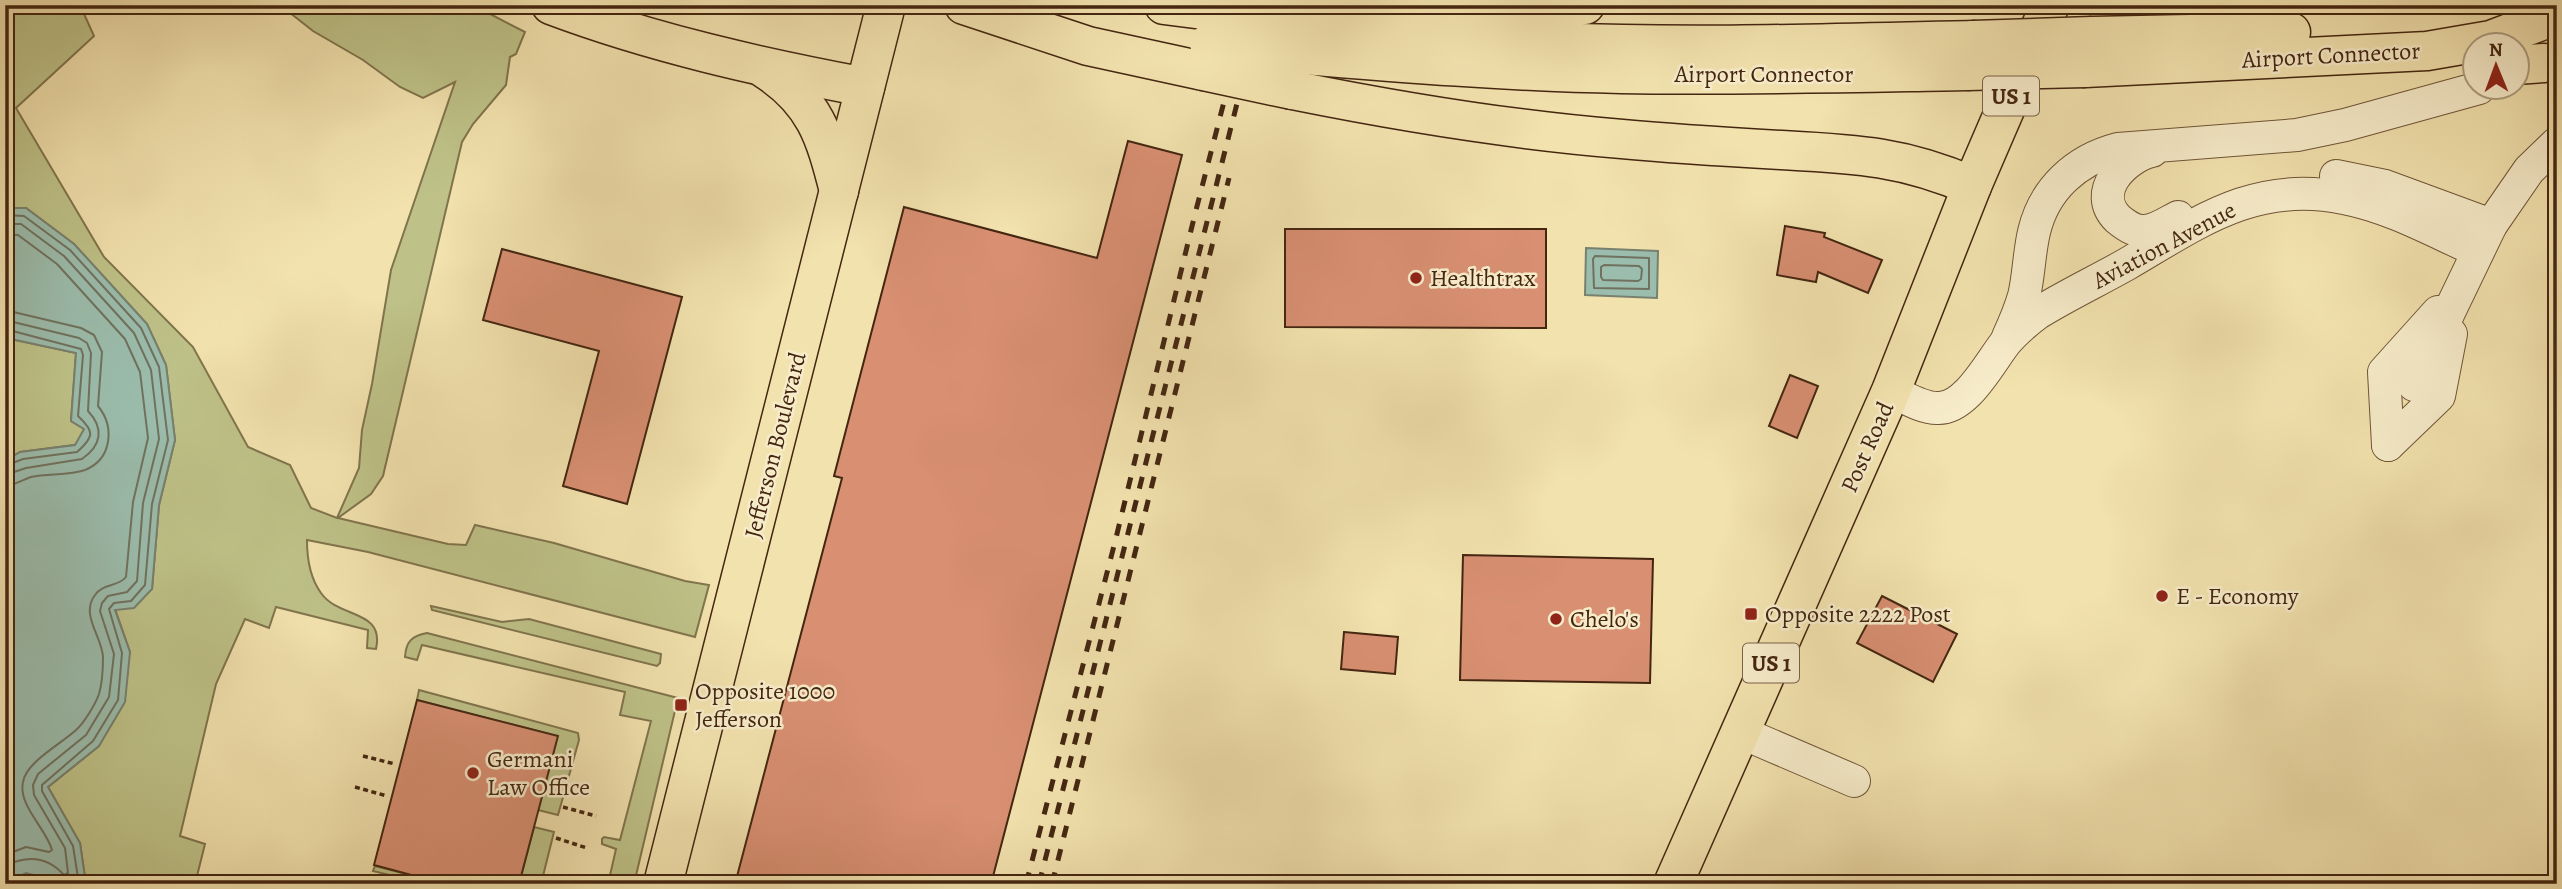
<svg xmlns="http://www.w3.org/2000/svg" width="2562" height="889" font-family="Alegreya,serif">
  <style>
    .green { fill: #bec288; stroke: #81744c; stroke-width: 2 }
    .water { fill: #9bbdad; stroke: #78816f; stroke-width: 2 }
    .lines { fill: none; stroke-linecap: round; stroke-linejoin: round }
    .shore { stroke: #70725f; stroke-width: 2 }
    .building { fill: #d88f72; stroke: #442611; stroke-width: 2 }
    .minor-casing { stroke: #705538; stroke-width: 34 }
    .major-casing { stroke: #442611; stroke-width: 41 }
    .highway-casing { stroke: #442611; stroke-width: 41 }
    .path { stroke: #442611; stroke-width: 3.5; stroke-dasharray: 5 3.5; stroke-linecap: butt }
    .minor { stroke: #f7ecca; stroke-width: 32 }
    .major { stroke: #f2e2ae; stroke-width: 38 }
    .highway { stroke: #f2e2ae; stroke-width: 38 }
    .rail { stroke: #442611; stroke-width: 5; stroke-dasharray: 12 12; stroke-linecap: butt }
    .highway-bridge-casing { stroke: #442611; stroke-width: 41; stroke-linecap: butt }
    .highway-bridge { stroke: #f2e2ae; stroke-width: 38 }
    .poi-dot { fill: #8f2418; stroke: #f7ecca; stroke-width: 2.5 }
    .labels { text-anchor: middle; stroke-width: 5; stroke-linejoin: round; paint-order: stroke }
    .shield { fill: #f7ecca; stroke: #7a6148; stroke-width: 2 }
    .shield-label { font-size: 23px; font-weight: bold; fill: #442611 }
    .street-label { font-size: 24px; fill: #442611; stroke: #f7ecca }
    .poi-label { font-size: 24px; fill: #442611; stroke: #f7ecca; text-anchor: start }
  </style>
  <rect width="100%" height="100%" fill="#f2e2ae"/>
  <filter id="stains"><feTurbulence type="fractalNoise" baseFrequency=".00286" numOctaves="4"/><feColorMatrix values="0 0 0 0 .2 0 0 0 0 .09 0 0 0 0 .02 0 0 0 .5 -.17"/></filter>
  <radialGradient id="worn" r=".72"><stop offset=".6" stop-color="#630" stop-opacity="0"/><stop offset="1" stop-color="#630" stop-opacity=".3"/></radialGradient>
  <g class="green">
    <path d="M5,5h75l14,31 -78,72 88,149 89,90 55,100 42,18 21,43 26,10 22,-50 3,-38 10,-46 19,-114 64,-188 -32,16 -23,-11 -37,-27 -50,-29 -33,-26h201l9,9 35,18 -9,22 -6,3 -4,28 -33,39 -11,18 -79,334 -12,18 -33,24 110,26 18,1 9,-20 79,18 131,38 24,4 -14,52 -327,-85 -61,-12c0,18 3,38 14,53 18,26 64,16 55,56l-9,-1 1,-18 -92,-23 -7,21 -24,-9 -29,65 -36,152 25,8 -10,40h-109l-6,-41 -32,-56 51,-41 31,-94 -15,-43 37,-20 7,-84 16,-65 -9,-75 -19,-41 -73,-80 -48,-36h-21z"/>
    <polygon points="5,334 11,339 76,353 71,421 84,429 82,436 75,445 20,452 5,461"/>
    <polygon points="431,606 502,622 529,619 661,654 660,663 657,666 432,610"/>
    <path d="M427,633l251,65 -44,186h-26l8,-35 -14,-5v-5l2,-2 16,3 31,-119 -31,-6 5,-23 -203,-47 -5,15 -12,-3c1,-16 7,-21 22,-24z"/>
    <polygon points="419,690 578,733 579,740 558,815 538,810 557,736 417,700"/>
    <polygon points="534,827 554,832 541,884 519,884"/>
    <polygon points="375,866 445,884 427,884 373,871"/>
  </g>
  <g class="water">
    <polygon points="5,208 26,208 74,244 147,324 166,365 175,440 159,505 152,589 134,608 115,610 130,652 125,702 99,746 48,787 80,843 86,884 51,884 45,878 26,873 5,884 5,461 20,452 75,445 84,429 71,421 76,353 11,339 5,334"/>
    <polygon points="1586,248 1658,251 1657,298 1585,295"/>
  </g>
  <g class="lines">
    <g class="shore">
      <polyline points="5,215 24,216 70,250 141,328 159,367 168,440 152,504 145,585 131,601 114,603 109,609 122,653 118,700 93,741 42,785 42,791 73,846 79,884"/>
      <path d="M5,224h16l43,32 70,77 17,37 8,69 -16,64 -6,78 -10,11 -19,4 -6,7 -2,8 14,43 -5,43 -23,38 -48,39 -5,11 1,10 31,53 3,25 -4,2c-17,-19 -37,-20 -59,-9"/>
      <path d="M5,234l13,1 39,29 68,75 15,33 8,66 -15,64 -7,75c-8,10 -23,6 -31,18 -15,20 7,41 8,62 0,10 -1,27 -4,37 -4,11 -15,29 -23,36 -15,14 -50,32 -53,52 -5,24 23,46 29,68l-3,2 -23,-5 -21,8"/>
      <polygon points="1595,256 1649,258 1649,289 1594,288 1593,259"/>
      <polygon points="1604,265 1639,266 1642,269 1641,279 1638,281 1603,280 1601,277 1601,267"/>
      <path d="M5,310l76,18 13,7 8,17 -4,54c17,21 14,53 -13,64 -17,6 -37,3 -54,7 -9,3 -16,8 -26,9"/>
      <path d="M5,320l74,18 8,5 4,10 -3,58c16,17 14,34 -6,48l-56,9 -21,7"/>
      <path d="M5,329l76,20 2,6 -5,61c16,15 17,20 -1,36l-54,7 -18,7"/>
    </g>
  </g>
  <g class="building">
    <polygon points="1128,141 1182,155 991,884 735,884 842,478 834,476 904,207 1097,258"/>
    <polygon points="1785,226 1825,233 1824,237 1882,260 1868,293 1818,272 1816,282 1777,275"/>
    <polygon points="1285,229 1546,229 1546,328 1285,327"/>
    <polygon points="502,249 682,297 627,504 563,486 599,351 483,320"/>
    <polygon points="1790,375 1818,386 1797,438 1769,426"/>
    <polygon points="1463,555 1653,559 1650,683 1460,680"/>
    <polygon points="1882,596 1957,634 1933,682 1857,643"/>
    <polygon points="1344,632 1398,637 1395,674 1341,669"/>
    <polygon points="417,700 558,736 519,884 445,884 374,865"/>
  </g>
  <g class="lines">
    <defs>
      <g id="minor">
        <path d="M2152,151c-27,6 -62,41 -34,68 6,5 16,12 24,12 12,1 26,-9 36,-14"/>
        <polyline points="2336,176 2385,186 2491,225"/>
        <path d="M2008,337c6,-13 12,-27 16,-41 5,-21 5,-43 10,-64 10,-43 42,-72 84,-83l179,-14 48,-10 134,-37"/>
        <polyline points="2414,385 2491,225 2529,170 2557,143"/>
        <path d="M1891,391c14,6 30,17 46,17 29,2 53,-46 69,-66 9,-11 20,-20 32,-29 29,-18 59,-32 89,-49 72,-42 128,-84 217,-66 47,9 91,34 134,53"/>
        <polyline points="2388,445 2384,372 2438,312"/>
        <polyline points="2388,445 2439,396 2451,334"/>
        <polyline points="1740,732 1854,781"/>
      </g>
      <g id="major">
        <polyline points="663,884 886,5"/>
        <polyline points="1673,884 1891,391 1972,186 2050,5"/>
      </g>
      <g id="highway">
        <path d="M551,5c101,38 208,62 314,82"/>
        <polyline points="964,5 1088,46 1203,71"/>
        <polyline points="1164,5 1219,12"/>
        <polyline points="1394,7 1465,9 1585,5"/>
        <path d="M1305,23c83,8 166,16 249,19 140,6 279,1 419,-2"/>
        <polyline points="2092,36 2291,32"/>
        <path d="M1292,54c109,9 219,18 329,20 115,2 230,-1 346,-3"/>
        <polyline points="2516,65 2544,63"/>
        <polyline points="2085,68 2427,51 2491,40 2557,15"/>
        <path d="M765,69c50,32 60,67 74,122"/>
        <path d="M1292,90c109,22 219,40 330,49 53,5 106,8 159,11 74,4 122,6 191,36"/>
      </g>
    </defs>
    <use href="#minor" class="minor-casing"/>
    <use href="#major" class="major-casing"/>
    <use href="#highway" class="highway-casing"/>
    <g class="path">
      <polyline points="363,756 395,764"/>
      <polyline points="355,787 387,796"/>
      <polyline points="563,807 596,816"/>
      <polyline points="556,838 587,848"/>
    </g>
    <use href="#minor" class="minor"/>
    <use href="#major" class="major"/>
    <use href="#highway" class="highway"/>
    <g class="rail">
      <polyline points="1264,39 1273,5"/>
      <polyline points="1026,884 1115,542 1195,214 1249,5"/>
      <polyline points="1039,884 1262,5"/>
      <polyline points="1052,884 1229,178"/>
    </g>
    <defs>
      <g id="highway-bridge">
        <polyline points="1219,12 1305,23"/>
        <polyline points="1973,40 2092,36"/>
        <polyline points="1209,43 1292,54"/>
        <polyline points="1203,71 1292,90"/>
        <polyline points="1967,71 2085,68"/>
      </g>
    </defs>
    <use href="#highway-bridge" class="highway-bridge-casing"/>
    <use href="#highway-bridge" class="highway-bridge"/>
  </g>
  <g class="poi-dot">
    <circle cx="1416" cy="278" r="7"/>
    <circle cx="2162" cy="596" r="7"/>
    <rect x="1744" y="607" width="14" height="14" rx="3.5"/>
    <circle cx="1556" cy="619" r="7"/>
    <rect x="674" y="698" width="14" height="14" rx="3.5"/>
    <circle cx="473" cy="773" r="7"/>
  </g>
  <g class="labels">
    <g class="shield">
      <rect x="1983" y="76.5" width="56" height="39" rx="5"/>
      <rect x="1743" y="643.5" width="56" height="39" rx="5"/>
    </g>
    <g class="shield-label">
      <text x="2011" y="104">US 1</text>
      <text x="1771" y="671">US 1</text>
    </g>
    <g class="street-label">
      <text transform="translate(2331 55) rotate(-3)" y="8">Airport Connector</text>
      <text x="1764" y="82">Airport Connector</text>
      <text transform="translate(2164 245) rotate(-28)" y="8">Aviation Avenue</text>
      <text transform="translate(775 445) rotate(-76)" y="8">Jefferson Boulevard</text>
      <text transform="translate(1867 447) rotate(-66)" y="8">Post Road</text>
    </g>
    <g class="poi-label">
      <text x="1430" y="286">Healthtrax</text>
      <text x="2176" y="604">E - Economy</text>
      <text x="1765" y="622">Opposite 2222 Post</text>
      <text x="1570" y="627">Chelo's</text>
      <text x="695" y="699">Opposite 1000<tspan x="695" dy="28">Jefferson</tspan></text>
      <text x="487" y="767">Germani<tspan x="487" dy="28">Law Office</tspan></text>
    </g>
  </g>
  <rect width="2562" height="889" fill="none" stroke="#f2e2ae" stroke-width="28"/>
  <rect x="7" y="7" width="2548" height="875" fill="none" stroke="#442611" stroke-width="3.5"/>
  <rect x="14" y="14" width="2534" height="861" fill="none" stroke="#442611" stroke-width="2"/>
  <g transform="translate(2496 66) rotate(359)"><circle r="33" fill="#f7ecca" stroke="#af9d80" stroke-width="2"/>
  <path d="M0-5L12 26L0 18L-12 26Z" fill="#8f2418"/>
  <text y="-10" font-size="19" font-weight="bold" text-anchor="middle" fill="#442611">N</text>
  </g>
  <rect width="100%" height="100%" filter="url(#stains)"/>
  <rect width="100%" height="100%" fill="url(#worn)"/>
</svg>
